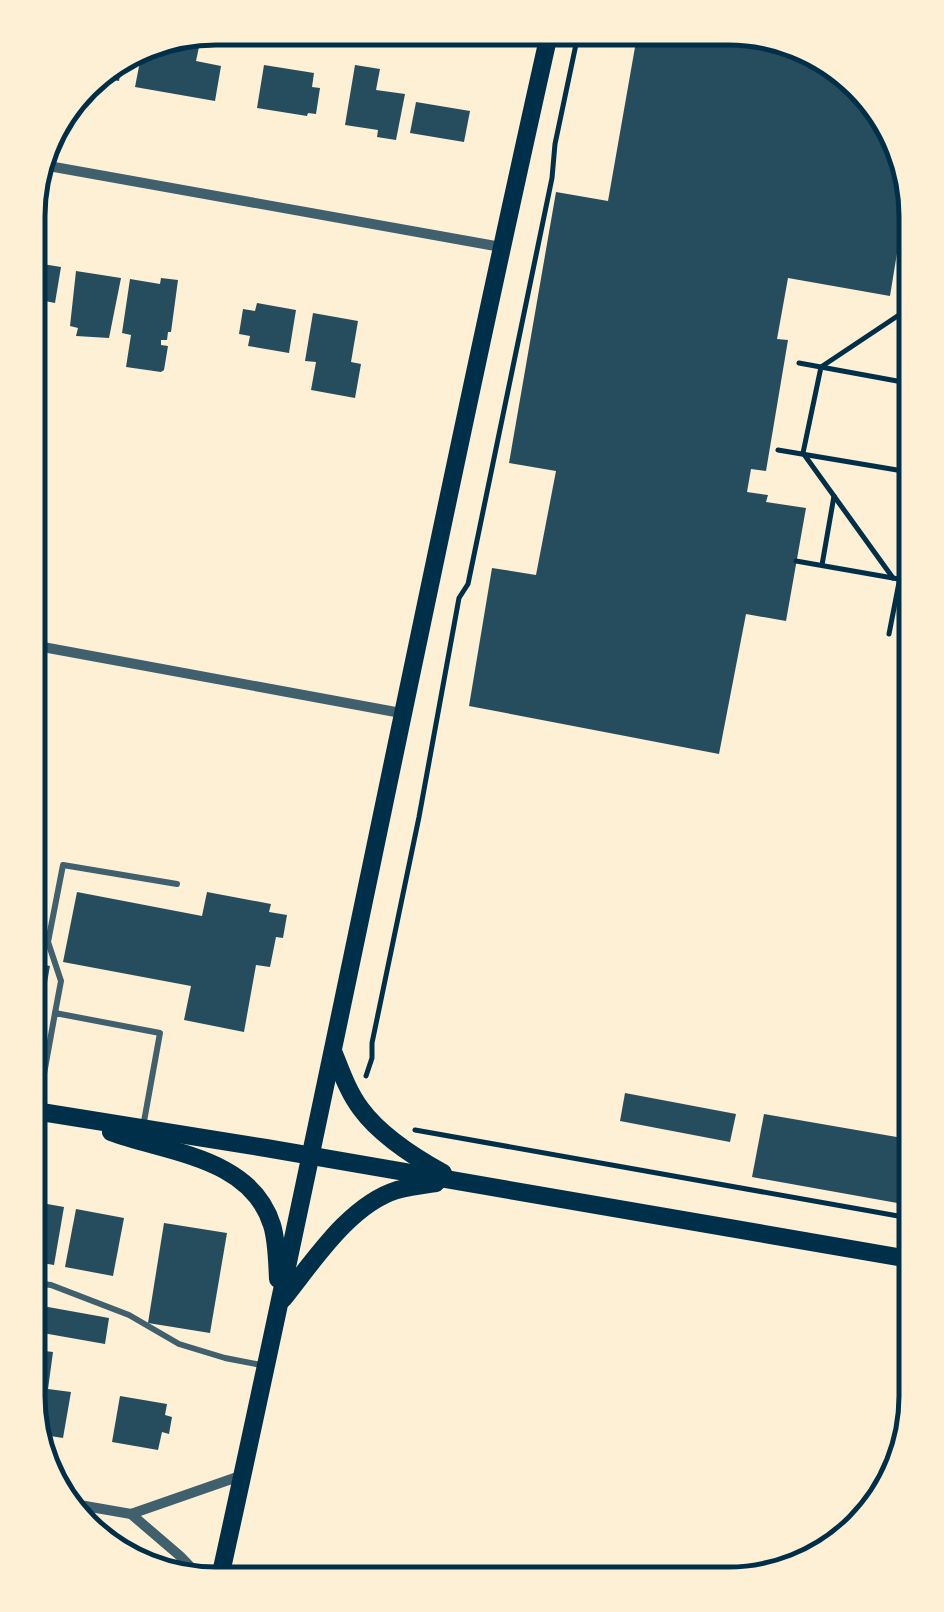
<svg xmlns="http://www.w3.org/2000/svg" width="944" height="1612" font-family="'Work Sans',sans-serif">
	<rect width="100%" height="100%" fill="#fdf0d5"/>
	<g fill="#264d5e">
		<polygon points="638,30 764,31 852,74 906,155 907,192 890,296 788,278 777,339 788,340 766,471 751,469 747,492 768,495 766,502 806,508 786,621 746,614 719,754 469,706 492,568 536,575 556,471 509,463 556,192 608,201"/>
		<polygon points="176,43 199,47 196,61 221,66 215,101 135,87 141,56"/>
		<polygon points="122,63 119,81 90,76 91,75"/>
		<polygon points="264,65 314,73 312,87 320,88 316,114 308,113 307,116 257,108"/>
		<polygon points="355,65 380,69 376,90 405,94 396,140 377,137 378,130 345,125"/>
		<polygon points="416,102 470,111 464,142 410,133"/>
		<polygon points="30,262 61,267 55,303 30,298"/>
		<polygon points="76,271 121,278 109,338 76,336 78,328 70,326"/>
		<polygon points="161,278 178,280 171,332 168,332 167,340 161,340 161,345 168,346 164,370 161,372 126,367 131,335 122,333 130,279 160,284"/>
		<polygon points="257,303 296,310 289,353 248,346 250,336 239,334 243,309 255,311"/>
		<polygon points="313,313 358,321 351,362 361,364 355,398 311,390 316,362 305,361"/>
		<polygon points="77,892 202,916 207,892 271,904 269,912 287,915 283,938 276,937 270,967 256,965 244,1032 184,1020 191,986 63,962"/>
		<polygon points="34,963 50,966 42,1010 35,1009"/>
		<polygon points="625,1093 736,1114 730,1142 620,1121"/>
		<polygon points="764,1114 914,1140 914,1206 752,1177"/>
		<polygon points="36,1202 64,1207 54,1265 36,1262"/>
		<polygon points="76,1209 124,1218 113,1276 65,1267"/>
		<polygon points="164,1223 227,1233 210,1333 148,1323"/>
		<polygon points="37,1305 109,1318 105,1344 37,1332"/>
		<polygon points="37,1350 53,1352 48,1389 71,1392 63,1438 38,1434"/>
		<polygon points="120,1396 167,1404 165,1415 172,1417 169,1434 162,1432 158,1450 112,1442"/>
	</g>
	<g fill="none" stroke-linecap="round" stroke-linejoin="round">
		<g stroke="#003049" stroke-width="5">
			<polyline points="799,363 908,383"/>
			<polyline points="778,450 909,472"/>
			<polyline points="796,561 910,581"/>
			<polyline points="822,565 834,496"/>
			<polyline points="893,578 803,453 821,367 908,309"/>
			<polyline points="889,634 909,531"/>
			<polyline points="366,1076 372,1058 372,1043 419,817 459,598 468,584 552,178 555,144 579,30"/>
			<polyline points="415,1130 915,1219"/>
		</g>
		<g stroke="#3f606c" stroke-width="6">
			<polyline points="55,1013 61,981 48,942 63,865 177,884"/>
			<polyline points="38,1107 55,1013 160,1033 143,1127"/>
			<polyline points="36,1283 51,1285 129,1315 179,1344 225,1358 266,1366"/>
		</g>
		<g stroke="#3f606c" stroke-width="10">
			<polyline points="43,165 501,247"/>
			<polyline points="32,645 401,713"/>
			<polyline points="68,1503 131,1514 243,1475"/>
			<polyline points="131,1514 180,1556 206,1583"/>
		</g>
		<g stroke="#003049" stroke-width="18">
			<path d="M333 1051C341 1071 348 1092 361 1109 381 1136 414 1157 443 1173"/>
			<polyline points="35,1111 266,1148 915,1260"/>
			<path d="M111 1132C168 1153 251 1157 272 1225 277 1241 277 1261 278 1279"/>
			<path d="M283 1299C313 1262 349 1205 397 1190 409 1187 423 1185 436 1183"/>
			<path d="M219 1582C333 1066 434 546 550 30"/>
		</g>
	</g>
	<path d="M0 0H944V1612H0ZM216 45H728A171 171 0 0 1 899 216V1396A171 171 0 0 1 728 1567H216A171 171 0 0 1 45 1396V216A171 171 0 0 1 216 45Z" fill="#fdf0d5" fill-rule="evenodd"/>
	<path fill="none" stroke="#003049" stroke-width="5" d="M216 45H728A171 171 0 0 1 899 216V1396A171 171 0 0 1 728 1567H216A171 171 0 0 1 45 1396V216A171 171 0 0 1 216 45Z"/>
</svg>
